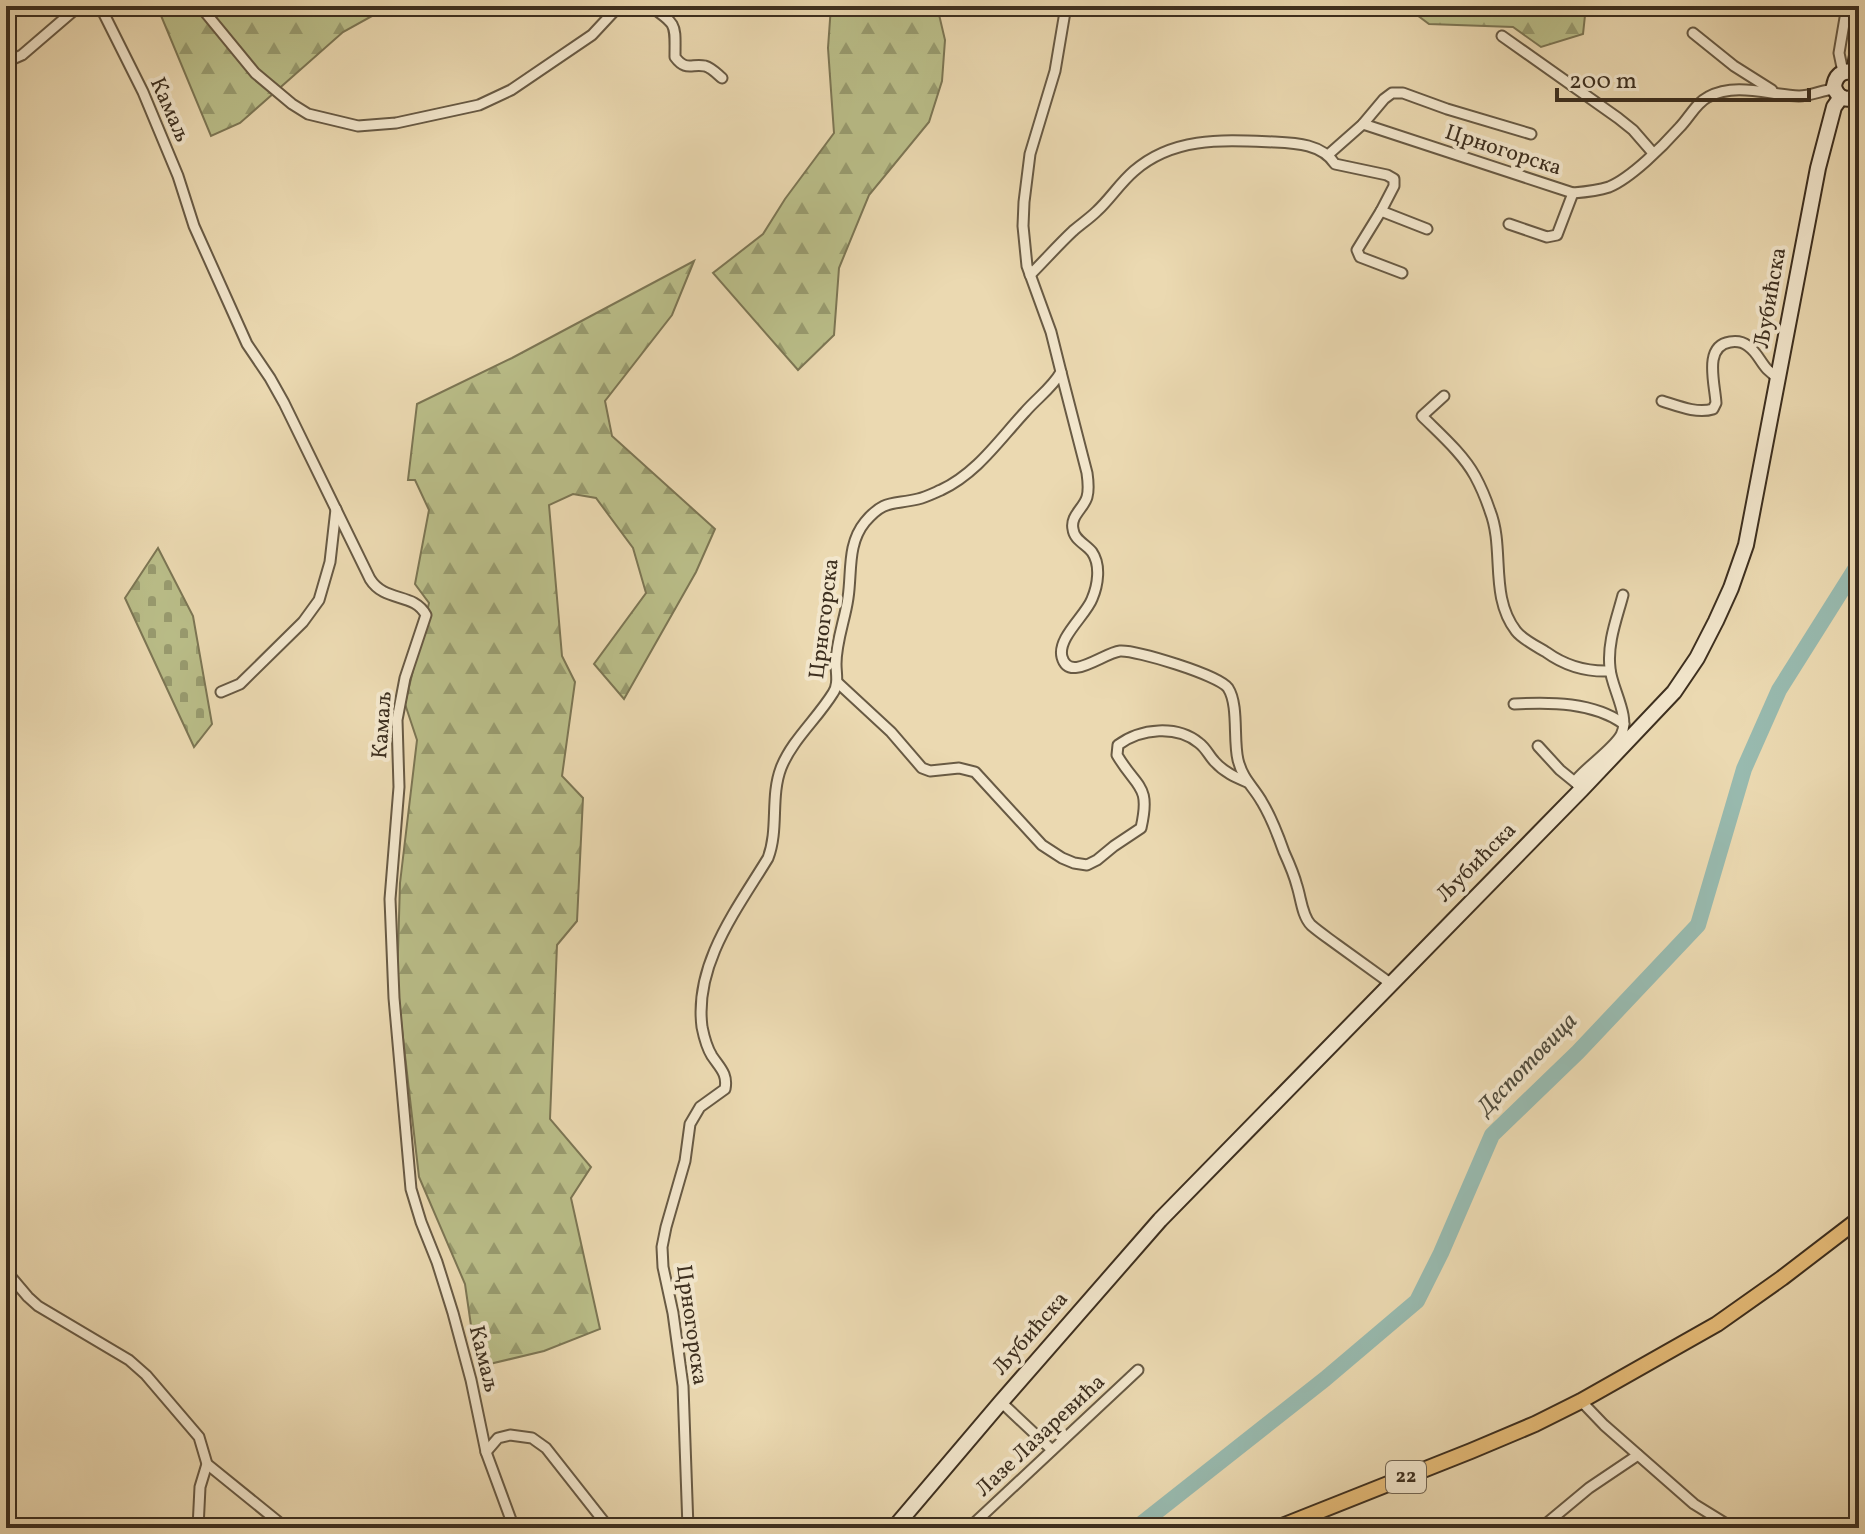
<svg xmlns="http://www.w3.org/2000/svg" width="1865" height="1534" font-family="Vollkorn,serif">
	<defs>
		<pattern id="forest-firs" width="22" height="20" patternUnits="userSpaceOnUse" patternTransform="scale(2)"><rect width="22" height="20" fill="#babe89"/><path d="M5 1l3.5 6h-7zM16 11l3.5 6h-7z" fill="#989b6f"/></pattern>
		<pattern id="cemetery-stones" width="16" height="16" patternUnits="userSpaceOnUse" patternTransform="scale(2)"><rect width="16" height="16" fill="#babe89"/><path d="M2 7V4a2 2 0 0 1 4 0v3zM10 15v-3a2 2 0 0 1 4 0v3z" fill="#989b6f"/></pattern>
	</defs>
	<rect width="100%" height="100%" fill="#ebd9b1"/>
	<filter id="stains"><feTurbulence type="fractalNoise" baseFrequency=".0025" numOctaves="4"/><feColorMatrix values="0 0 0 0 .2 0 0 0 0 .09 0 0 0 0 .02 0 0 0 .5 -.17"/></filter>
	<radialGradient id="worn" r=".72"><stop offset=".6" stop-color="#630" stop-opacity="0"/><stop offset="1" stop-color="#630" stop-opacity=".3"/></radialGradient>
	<g fill="url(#forest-firs)" stroke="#7c7654" stroke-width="2">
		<polygon points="157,6 390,6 343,32 240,123 211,136"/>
		<polygon points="831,6 937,6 945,40 942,81 929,122 869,195 839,268 834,335 798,370 713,273 763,234 785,199 834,133 828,48"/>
		<polygon points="1405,6 1586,6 1583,34 1541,47 1513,27 1429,24"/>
		<polygon points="694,261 672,315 605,401 612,436 715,529 696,572 624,699 594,664 646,593 633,548 596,498 573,494 549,505 562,656 575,682 562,776 583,798 577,921 557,945 550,1119 591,1167 571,1198 600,1329 544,1351 477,1367 465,1284 419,1177 397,986 400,883 417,740 405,704 429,603 415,584 429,510 415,480 408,480 417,404 512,358"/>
	</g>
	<polygon fill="url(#cemetery-stones)" stroke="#7c7654" stroke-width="2" points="158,548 193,616 212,724 194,747 125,598"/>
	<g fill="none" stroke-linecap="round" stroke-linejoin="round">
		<polyline stroke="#98baaf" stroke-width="16" points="1136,1528 1325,1379 1417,1301 1441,1253 1492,1135 1578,1052 1698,925 1744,769 1779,690 1859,563"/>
		<g stroke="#685a44" stroke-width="13">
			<g id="street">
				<path d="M100 6 143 92 178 176 194 226 247 344 270 378 284 403 370 579C385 603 414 592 426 615L405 678 397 720 399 787 390 899 394 998 411 1189 421 1222 437 1262 453 1313 471 1380 486 1452 514 1528"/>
				<polyline points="200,6 255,73 292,104 308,114 358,126 396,123 479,105 511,90 592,35 619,6"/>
				<path d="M650 6C678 25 675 24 675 57 686 72 692 63 705 66 712 68 717 74 722 78"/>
				<polyline points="1693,33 1734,66 1772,90"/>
				<polyline points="1502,36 1618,118 1633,130 1653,153"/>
				<polyline points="6,62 22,55 79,6"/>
				<polyline points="1843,72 1839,53 1847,6"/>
				<path d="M1363 124 1573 193C1585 192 1597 191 1609 187 1631 178 1663 146 1679 128 1689 118 1696 103 1708 97 1736 82 1769 95 1799 96 1811 96 1822 90 1835 89"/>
				<polyline points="1329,154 1363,124 1384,99 1392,93 1403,93 1447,109 1531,134"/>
				<polyline points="1381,211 1357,250 1360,257 1402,273"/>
				<polyline points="1509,224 1547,237 1557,235 1573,193"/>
				<path d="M1030 275C1045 260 1058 245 1073 231 1081 224 1090 218 1097 211 1110 199 1120 183 1134 171 1174 136 1225 140 1274 142 1296 143 1322 144 1335 164L1387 175 1394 179V186L1381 211 1427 229"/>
				<path d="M1061 372 1087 473C1088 480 1089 490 1087 497 1084 508 1070 516 1073 529 1074 540 1086 544 1092 552 1101 565 1098 585 1092 599 1086 615 1057 638 1062 657 1069 683 1103 653 1120 651 1136 650 1219 675 1228 688 1239 705 1233 740 1238 760 1243 780 1253 786 1262 802 1271 817 1278 835 1284 852 1289 863 1294 874 1297 886 1301 898 1302 916 1311 925 1319 932 1328 938 1336 944 1354 957 1372 970 1390 983"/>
				<path d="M1444 396 1422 416C1440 434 1463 454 1475 476 1481 487 1486 499 1490 511 1505 549 1489 596 1516 631 1522 639 1536 646 1546 652 1564 665 1587 672 1610 671"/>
				<path d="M1662 401C1678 406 1697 414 1713 409L1716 403C1715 384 1703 346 1730 342 1736 341 1743 342 1748 346 1761 355 1761 369 1779 378"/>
				<path d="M837 682 891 732 922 768 930 771 959 768 975 772 1042 845 1062 858 1074 863 1087 865 1097 860 1114 846 1141 828C1151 784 1137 789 1117 755L1118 745C1141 728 1177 725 1199 743 1206 748 1209 756 1215 762 1224 772 1235 777 1247 782"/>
				<polyline points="221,692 240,684 303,622 319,600 330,562 336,509"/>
				<path d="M1514 704C1551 702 1593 702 1624 724"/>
				<polyline points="1538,746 1560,770 1576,783"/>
				<path d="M1582 789 1576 783 1577 779C1589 765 1613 749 1621 735 1631 717 1611 687 1610 668 1607 643 1617 618 1623 595"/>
				<polyline points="6,1271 28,1297 38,1306 129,1360 146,1375 199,1437 207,1464 286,1528"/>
				<polyline points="1581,1401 1604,1425 1694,1504 1733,1528"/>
				<polyline points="1001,1402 1052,1450"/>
				<polyline points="486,1452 498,1438 510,1435 532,1438 546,1448 609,1528"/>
				<polyline points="198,1528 200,1487 207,1464"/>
				<path d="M688 1528 683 1386 673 1313 663 1267 662 1247 666 1227 685 1161 690 1124 700 1107 725 1089C728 1074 720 1068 712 1056 707 1048 704 1037 702 1027 694 964 737 909 768 858 779 829 770 797 781 768 792 740 817 719 833 693 839 684 836 674 836 664 836 641 845 620 848 598 852 572 847 544 865 522 884 499 893 505 918 499 926 497 934 493 941 490 977 473 999 440 1025 412 1037 398 1052 388 1061 372L1051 332 1027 266 1023 226 1024 202 1030 154 1055 71 1066 6"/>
				<polyline points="969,1528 1138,1370"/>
				<polyline points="1541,1528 1589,1488 1638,1455"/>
			</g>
		</g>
		<g stroke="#3d2f1f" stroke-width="18">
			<g id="secondary">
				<polyline points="1854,72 1859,45"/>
				<path d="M1859 77C1849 67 1836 72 1834 86 1837 99 1849 103 1859 93"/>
				<polyline points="894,1528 1001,1402 1160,1220 1582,789 1674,692 1697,658 1716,621 1731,588 1746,545 1818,168 1834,107 1841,97"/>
			</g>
		</g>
		<g stroke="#3d2f1f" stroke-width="18">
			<polyline id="primary" points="1277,1528 1471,1451 1535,1424 1581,1401 1717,1324 1782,1278 1859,1219"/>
		</g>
		<use href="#street" stroke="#f2e6cc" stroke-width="9"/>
		<use href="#secondary" stroke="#f2e6cc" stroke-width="14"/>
		<use href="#primary" stroke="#e6bc78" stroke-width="14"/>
	</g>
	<g text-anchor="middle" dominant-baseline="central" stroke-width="8" stroke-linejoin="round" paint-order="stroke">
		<rect fill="#f2e6cc" stroke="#736653" stroke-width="2" x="1386" y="1461" width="40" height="32" rx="6"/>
		<g font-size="20" font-weight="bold" fill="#3d2f1f">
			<text x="1406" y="1477">22</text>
		</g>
		<g font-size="22" fill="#3d2f1f" stroke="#f2e6cc">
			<text transform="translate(169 110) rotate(66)">Камаљ</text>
			<text transform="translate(1503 151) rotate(18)">Црногорска</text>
			<text transform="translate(1771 298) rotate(-80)">Љубићска</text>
			<text transform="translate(825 619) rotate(-83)">Црногорска</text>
			<text transform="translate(383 725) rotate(-86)">Камаљ</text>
			<text transform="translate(1477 863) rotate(-45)">Љубићска</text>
			<text transform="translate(691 1325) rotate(82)">Црногорска</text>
			<text transform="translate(1031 1334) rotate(-49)">Љубићска</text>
			<text transform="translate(483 1359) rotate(76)">Камаљ</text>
			<text transform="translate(1041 1436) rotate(-43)">Лазе Лазаревића</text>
		</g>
		<g font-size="24" font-style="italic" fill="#4f4b3c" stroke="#f2e6cc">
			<text transform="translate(1528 1065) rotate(-46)">Деспотовица</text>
		</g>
	</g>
	<rect width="1865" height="1534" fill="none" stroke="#ebd9b1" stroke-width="32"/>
	<rect x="8" y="8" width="1849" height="1518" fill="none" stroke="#3d2f1f" stroke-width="4"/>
	<rect x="16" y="16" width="1833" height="1502" fill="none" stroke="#3d2f1f" stroke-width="2"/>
	<path d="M1557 88v12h252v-12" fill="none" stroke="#3d2f1f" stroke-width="4"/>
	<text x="1569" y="88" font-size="24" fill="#3d2f1f" stroke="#f2e6cc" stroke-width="6" paint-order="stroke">200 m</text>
	<rect width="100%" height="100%" filter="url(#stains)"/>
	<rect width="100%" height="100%" fill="url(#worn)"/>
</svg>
